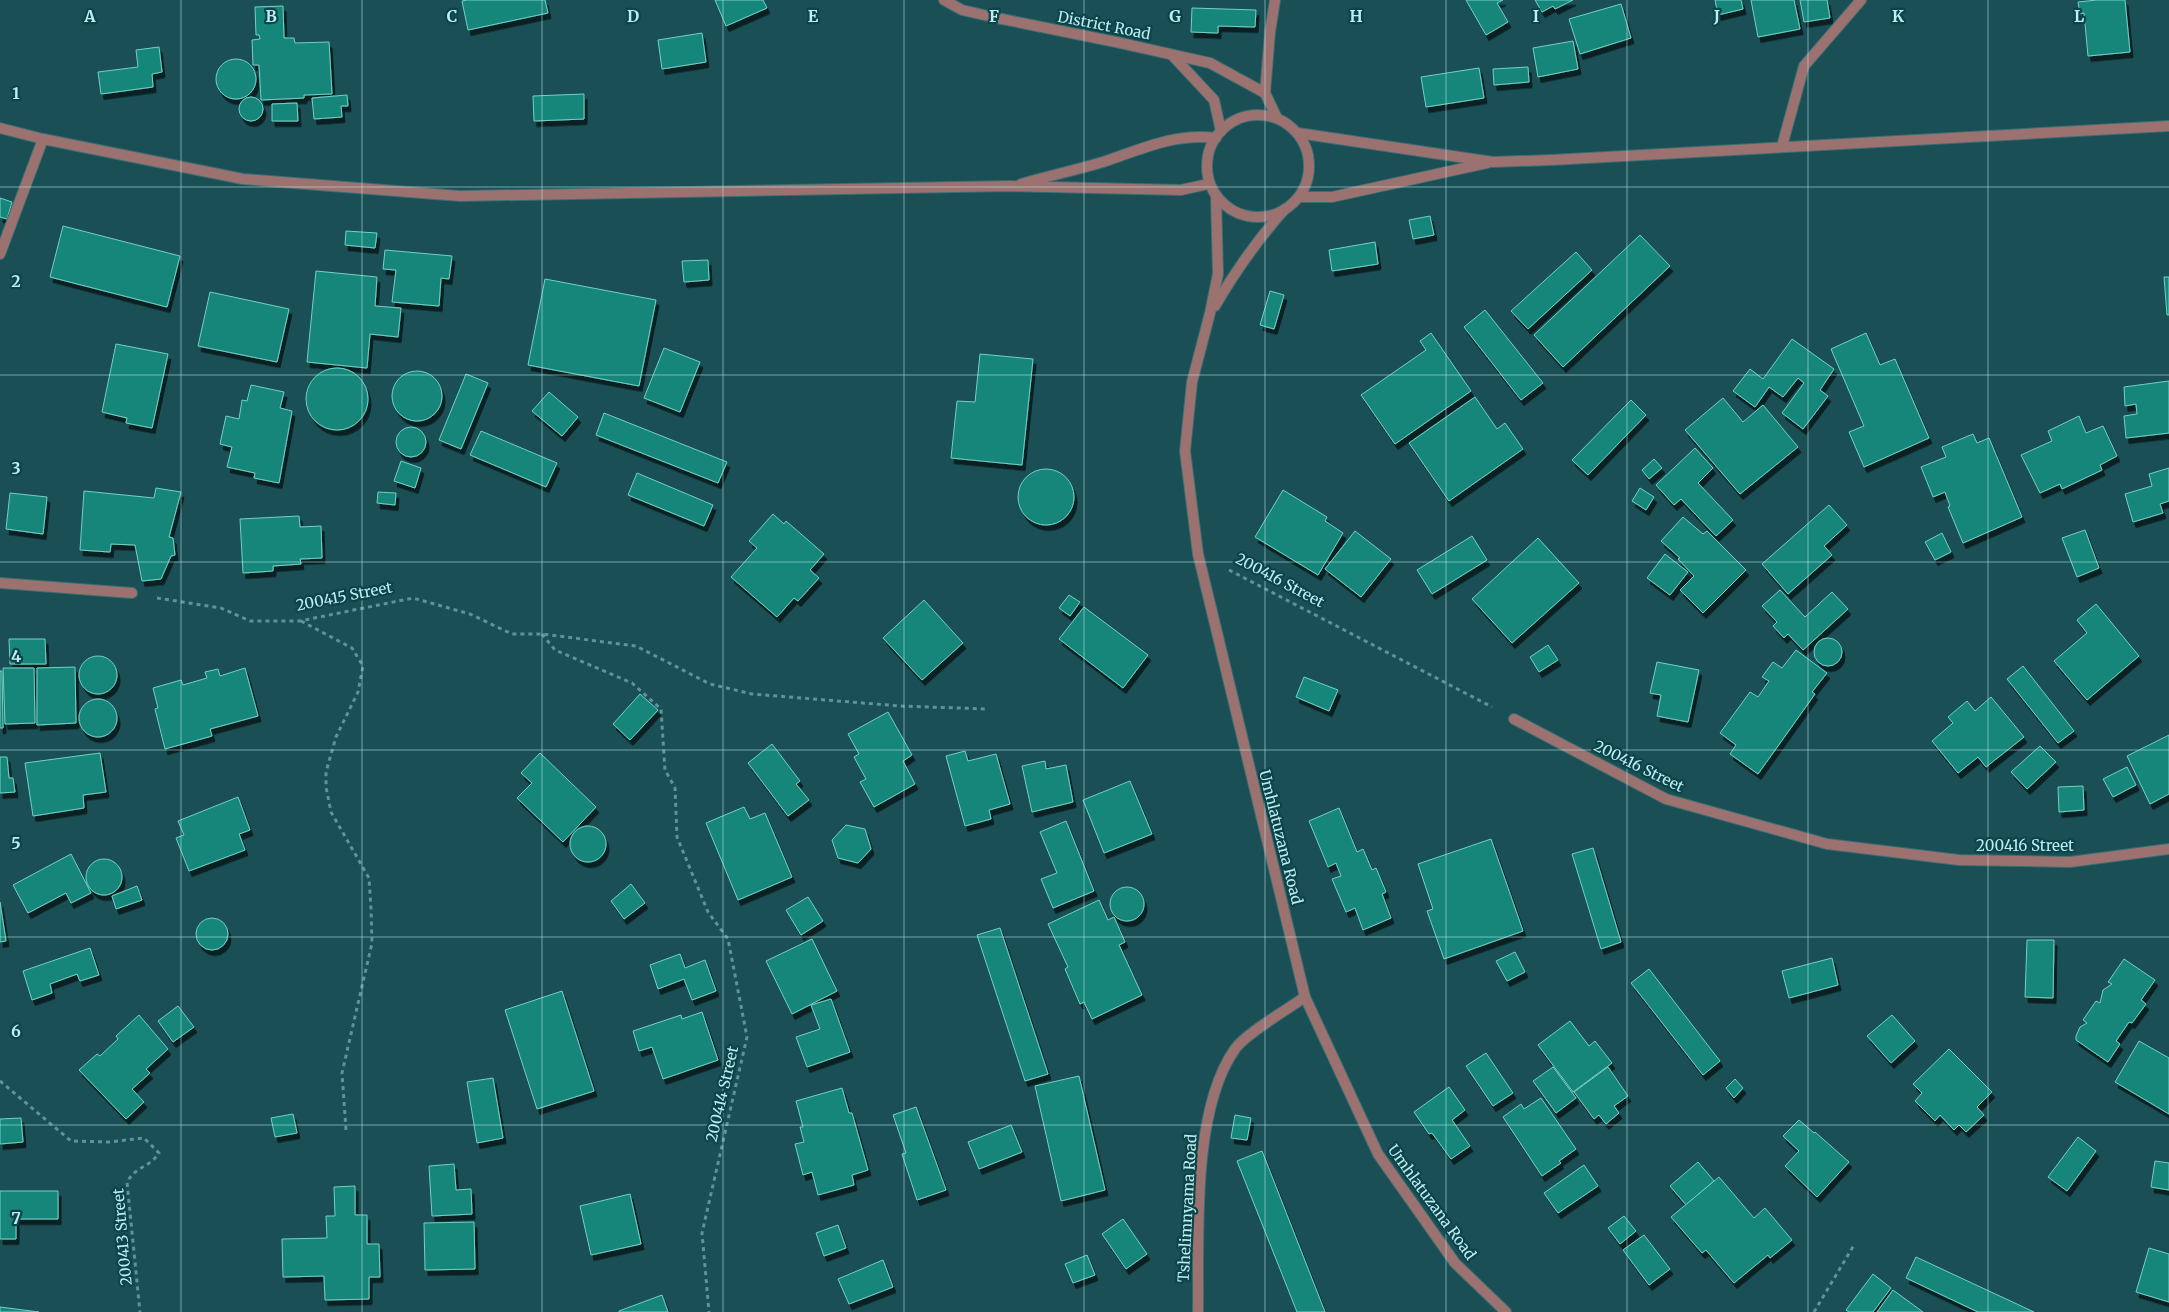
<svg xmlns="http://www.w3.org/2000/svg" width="2169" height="1312" font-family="Merriweather,serif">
	<defs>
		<filter id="shadow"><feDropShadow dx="3" dy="5.5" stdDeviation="0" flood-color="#0009"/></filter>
	</defs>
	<rect width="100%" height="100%" fill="#194f55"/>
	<g fill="#19857a" stroke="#71d1c5" filter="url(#shadow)">
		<polygon points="467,0 545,0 548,13 468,30 462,1"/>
		<polygon points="715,0 763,0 767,8 726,26"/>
		<polygon points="1466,0 1503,0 1497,3 1508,22 1486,35"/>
		<polygon points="1535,0 1573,0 1555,9 1553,6 1542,12"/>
		<polygon points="1715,0 1741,0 1743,9 1718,15"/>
		<polygon points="1751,0 1794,0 1800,29 1758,37"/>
		<polygon points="1800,0 1827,0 1830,18 1804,22"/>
		<polygon points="2097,0 2125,0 2130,52 2088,56 2084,13 2080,14 2078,2"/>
		<polygon points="1621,4 1631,38 1580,54 1569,19"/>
		<polygon points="283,6 284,38 294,38 295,43 329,42 332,94 304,95 304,98 261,100 259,65 253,65 252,40 260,39 259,35 256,35 255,7"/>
		<polygon points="1192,8 1256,10 1255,27 1218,26 1218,33 1191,32"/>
		<polygon points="702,33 706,62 662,69 658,40"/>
		<polygon points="1573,41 1578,69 1538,77 1533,48"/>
		<polygon points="159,47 162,72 152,74 153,87 101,94 98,72 138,67 136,50"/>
		<circle cx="236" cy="79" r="20"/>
		<polygon points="1528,67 1529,82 1494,85 1493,69"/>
		<polygon points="1479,68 1484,98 1426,107 1421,77"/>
		<polygon points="584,94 584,119 534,121 533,96"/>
		<polygon points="347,95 348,106 341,106 342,117 314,119 312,98"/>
		<circle cx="251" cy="109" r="12"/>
		<polygon points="297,103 298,121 272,121 272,104"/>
		<polygon points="0,198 12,202 7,219 0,217"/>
		<polygon points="1430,216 1434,235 1413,239 1409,220"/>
		<polygon points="63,226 180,256 167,307 50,277"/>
		<polygon points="346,231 377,233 375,248 345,245"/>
		<polygon points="1640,235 1670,266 1563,367 1534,335"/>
		<polygon points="1375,242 1378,264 1332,271 1329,250"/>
		<polygon points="385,250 452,256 449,279 441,278 439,306 392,302 396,270 383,269"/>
		<polygon points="1576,252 1592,270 1528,329 1511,311"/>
		<polygon points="708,260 709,280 684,282 682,261"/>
		<polygon points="316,271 377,277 375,306 401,308 398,337 370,334 367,368 307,362"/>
		<polygon points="2164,277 2169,277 2169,315 2167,315"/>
		<polygon points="545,279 656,300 639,386 528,365"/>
		<polygon points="1270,291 1284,295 1274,329 1260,325"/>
		<polygon points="210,292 289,309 277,362 198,346"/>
		<polygon points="1485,310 1543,383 1521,400 1464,327"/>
		<polygon points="1431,333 1471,391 1395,444 1361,395 1426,350 1420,341"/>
		<polygon points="1866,333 1880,365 1895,359 1929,438 1864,467 1849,432 1864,426 1831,349"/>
		<polygon points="1792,339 1834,369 1820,390 1828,396 1803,429 1782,413 1804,383 1798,378 1783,397 1769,387 1755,407 1733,391 1750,369 1763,379"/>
		<polygon points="116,344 168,354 152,428 126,423 127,418 102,412"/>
		<polygon points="664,348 700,362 680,412 644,398"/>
		<polygon points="980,354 1033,359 1022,465 951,458 957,401 975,402"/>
		<circle cx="337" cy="399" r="31"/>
		<circle cx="417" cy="396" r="25"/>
		<polygon points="466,374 488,383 461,449 439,440"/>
		<polygon points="2169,381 2169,433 2126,438 2124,416 2137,414 2136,404 2125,406 2124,387"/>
		<polygon points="251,385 284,392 280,408 292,411 279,483 254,478 255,473 227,467 232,447 220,444 226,416 239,419 242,400 247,401"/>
		<polygon points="549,392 578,417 562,436 532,411"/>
		<polygon points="1475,397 1497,429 1505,423 1523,449 1449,501 1409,443"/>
		<polygon points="1723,398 1743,422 1763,405 1798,447 1740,494 1685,430"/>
		<polygon points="1631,400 1646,415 1588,475 1572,460"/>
		<polygon points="604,413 727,462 718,483 596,435"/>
		<polygon points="2079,416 2086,433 2103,426 2117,456 2100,465 2102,470 2062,489 2060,484 2040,493 2021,455 2052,441 2048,431"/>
		<circle cx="411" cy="442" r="15"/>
		<polygon points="481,431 557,463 546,487 470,455"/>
		<polygon points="1973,434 1977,443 1989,438 2022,517 1963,543 1948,507 1950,506 1945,492 1933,497 1921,467 1946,457 1942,447"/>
		<polygon points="1695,448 1713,468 1698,483 1733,520 1716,536 1681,499 1674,505 1656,485"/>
		<polygon points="1654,459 1662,468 1649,479 1642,470"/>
		<polygon points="401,461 421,468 415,488 394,481"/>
		<polygon points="2169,468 2169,501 2160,504 2163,513 2133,522 2125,494 2152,486 2149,474"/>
		<circle cx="1046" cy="497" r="28"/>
		<polygon points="637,473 713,505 704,526 628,495"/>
		<polygon points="156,488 181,492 169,537 173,538 175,555 171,556 161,579 142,581 135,545 111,544 110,552 80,550 84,491 154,498"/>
		<polygon points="1640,488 1654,497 1646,510 1632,501"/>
		<polygon points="1283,490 1327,517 1325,521 1343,533 1318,575 1255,537"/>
		<polygon points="378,492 396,493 395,505 377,503"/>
		<polygon points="10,493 47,497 43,534 6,529"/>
		<polygon points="1829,505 1847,525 1824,546 1832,555 1788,594 1762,564"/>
		<polygon points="773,514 784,524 786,521 824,554 810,570 819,578 798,601 794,598 777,617 731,577 757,548 749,541"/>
		<polygon points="299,516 300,527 321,526 322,558 300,559 301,564 273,566 273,571 243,573 240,519"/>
		<polygon points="1683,517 1703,534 1707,531 1746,570 1703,613 1680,590 1694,576 1678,559 1680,558 1661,541"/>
		<polygon points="2085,530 2099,568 2077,577 2062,538"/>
		<polygon points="1355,531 1391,559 1361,597 1325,569"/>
		<polygon points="1942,533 1951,552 1935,560 1925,542"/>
		<polygon points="1472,536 1487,560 1432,594 1417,570"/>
		<polygon points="1538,538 1579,583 1512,643 1472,599"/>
		<polygon points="1665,554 1688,572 1670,595 1647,578"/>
		<polygon points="1780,590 1805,617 1832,592 1848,609 1803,650 1788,634 1784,638 1773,626 1777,622 1762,606"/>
		<polygon points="1069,595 1080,602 1070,616 1059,608"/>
		<polygon points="924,600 963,643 922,680 883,638"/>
		<polygon points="2096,604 2139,656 2087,700 2054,661 2087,633 2077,620"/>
		<polygon points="1084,607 1148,655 1123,688 1059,639"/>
		<circle cx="1828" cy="652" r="14"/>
		<polygon points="9,639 45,639 46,664 10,664"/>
		<polygon points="1548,645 1558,660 1539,672 1530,657"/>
		<polygon points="1796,650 1827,673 1812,692 1815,694 1758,774 1730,754 1736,745 1720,733 1750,692 1758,697 1769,681 1762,677 1773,662 1782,668"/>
		<circle cx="98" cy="675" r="19"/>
		<polygon points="1657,662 1699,670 1688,722 1657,716 1661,695 1650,693"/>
		<polygon points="2023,666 2074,731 2058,743 2007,679"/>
		<polygon points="75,667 76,723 37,725 37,668"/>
		<polygon points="3,668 34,668 35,723 5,724"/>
		<polygon points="245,668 258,716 210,729 212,736 165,749 155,709 158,708 153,688 181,680 183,685 207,678 205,672 218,669 220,676"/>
		<polygon points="0,671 2,671 3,728 0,728"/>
		<polygon points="1304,677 1338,690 1329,711 1296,697"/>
		<polygon points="640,694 658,710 630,740 613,724"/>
		<polygon points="1991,697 2024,737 1986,767 1978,757 1958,773 1932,741 1953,723 1948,717 1967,701 1975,711"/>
		<circle cx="98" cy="718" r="19"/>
		<polygon points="888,712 912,755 903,761 915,784 874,807 860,782 866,779 854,757 859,754 848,734"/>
		<polygon points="2169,735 2169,794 2150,804 2127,756"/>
		<polygon points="772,744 800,781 796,784 809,800 788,816 748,763"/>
		<polygon points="2040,746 2056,762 2027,789 2011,772"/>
		<polygon points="965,751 968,761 996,754 1010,804 989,810 991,819 965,826 946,756"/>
		<polygon points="100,753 106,792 83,795 84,808 33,816 25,763"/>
		<polygon points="540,753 596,807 563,842 517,798 532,783 521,773"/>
		<polygon points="0,757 7,757 9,778 13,778 15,792 0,793"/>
		<polygon points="1045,761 1046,769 1066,765 1073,802 1032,812 1022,766"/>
		<polygon points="2127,767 2136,785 2113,797 2103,779"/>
		<polygon points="1130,781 1152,834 1104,853 1083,800"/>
		<polygon points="2083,786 2084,810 2059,812 2058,787"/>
		<polygon points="238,797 250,830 239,834 245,850 189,871 176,838 184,835 178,821"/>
		<polygon points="744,807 750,819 765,813 792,877 738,900 706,823"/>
		<polygon points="1339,808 1357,852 1363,849 1372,870 1376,868 1386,892 1382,894 1391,918 1363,930 1355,908 1346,912 1332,879 1341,876 1336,863 1328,867 1309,821"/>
		<polygon points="1066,821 1094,891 1053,908 1041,879 1057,873 1040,832"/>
		<polygon points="846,825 865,829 871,849 858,863 838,858 832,840"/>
		<circle cx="588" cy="844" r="18"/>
		<polygon points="1491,839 1523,931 1444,959 1427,911 1433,909 1418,864"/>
		<polygon points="1593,848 1621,942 1601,949 1572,854"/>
		<polygon points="71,854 91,893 71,903 66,893 28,913 13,885"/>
		<circle cx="104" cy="877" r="18"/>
		<polygon points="631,884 645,903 624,919 611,901"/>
		<polygon points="137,886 142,900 116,909 112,896"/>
		<circle cx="1127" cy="904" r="17"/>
		<polygon points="808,897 823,921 801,935 786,910"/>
		<polygon points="1099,900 1108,920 1114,917 1125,942 1119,945 1142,995 1092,1019 1084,1002 1080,1004 1065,969 1068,967 1048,924"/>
		<polygon points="0,902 6,941 0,942"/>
		<circle cx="212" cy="934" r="16"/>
		<polygon points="1000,928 1048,1074 1025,1081 977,935"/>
		<polygon points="812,939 837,991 792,1014 766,961"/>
		<polygon points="2027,940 2054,940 2053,998 2025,997"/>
		<polygon points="90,948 99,975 80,981 77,974 50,984 52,993 32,1000 23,971"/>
		<polygon points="1515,952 1525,972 1507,981 1496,961"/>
		<polygon points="680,954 685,968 705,960 716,991 692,1000 684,979 658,989 650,965"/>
		<polygon points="1832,958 1838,985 1789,998 1782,971"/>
		<polygon points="2124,959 2155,980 2141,1000 2146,1004 2132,1023 2129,1022 2116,1041 2120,1044 2108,1062 2076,1040 2076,1036 2080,1027 2087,1023 2083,1020 2096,1001 2100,1003 2103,990 2112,984 2108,982"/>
		<polygon points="1649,969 1720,1061 1703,1075 1631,983"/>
		<polygon points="562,991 594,1091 537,1109 505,1010"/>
		<polygon points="831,999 850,1052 807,1067 796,1037 820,1029 811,1005"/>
		<polygon points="178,1006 194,1027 173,1042 158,1021"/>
		<polygon points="702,1012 718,1060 663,1079 652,1047 639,1051 633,1031 681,1015 682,1019"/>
		<polygon points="139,1015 168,1049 146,1069 150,1073 132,1089 144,1102 126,1119 79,1070 97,1054 100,1056 118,1039 116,1036"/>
		<polygon points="1892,1015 1915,1041 1891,1063 1867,1036"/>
		<polygon points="1570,1021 1589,1046 1595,1041 1612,1063 1573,1092 1538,1045"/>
		<polygon points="2139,1041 2169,1058 2169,1114 2115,1082"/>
		<polygon points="1949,1049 1992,1092 1977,1107 1984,1115 1966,1132 1959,1125 1954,1130 1940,1115 1935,1121 1915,1101 1922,1093 1913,1084"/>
		<polygon points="1486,1053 1513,1093 1493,1106 1466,1066"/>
		<polygon points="1553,1067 1576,1098 1556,1113 1533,1081"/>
		<polygon points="1608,1067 1628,1096 1614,1106 1619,1113 1606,1124 1599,1115 1594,1119 1574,1092"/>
		<polygon points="1079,1076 1105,1190 1061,1201 1035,1086"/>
		<polygon points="493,1078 503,1138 477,1143 467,1082"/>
		<polygon points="1735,1079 1743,1088 1734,1098 1726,1088"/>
		<polygon points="1449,1087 1465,1110 1452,1120 1470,1146 1451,1159 1432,1133 1429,1134 1414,1112"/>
		<polygon points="842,1088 849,1113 852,1113 868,1170 852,1175 854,1185 818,1195 812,1172 803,1175 795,1144 804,1142 800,1127 803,1127 796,1101"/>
		<polygon points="1541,1098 1576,1149 1559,1161 1561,1163 1542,1176 1503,1117 1521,1104 1524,1109"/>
		<polygon points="916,1107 946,1190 917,1200 902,1154 906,1153 893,1115"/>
		<polygon points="293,1114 297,1133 275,1137 271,1118"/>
		<polygon points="1235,1115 1251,1118 1247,1140 1231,1138"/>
		<polygon points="21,1118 23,1142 0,1144 0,1119"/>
		<polygon points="1799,1120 1814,1133 1815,1132 1849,1162 1817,1197 1785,1166 1799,1151 1783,1136"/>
		<polygon points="1011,1125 1022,1152 979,1169 968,1142"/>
		<polygon points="2078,1137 2096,1151 2067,1191 2048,1177"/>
		<polygon points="1262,1151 1325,1312 1297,1312 1237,1161"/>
		<polygon points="2155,1161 2169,1163 2169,1190 2151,1187"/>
		<polygon points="1698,1162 1714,1181 1686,1205 1670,1186"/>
		<polygon points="454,1164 456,1190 471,1189 472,1214 432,1216 429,1166"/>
		<polygon points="1584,1165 1598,1186 1558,1213 1544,1193"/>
		<polygon points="1719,1177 1754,1218 1765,1208 1792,1240 1770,1258 1768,1255 1734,1283 1706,1250 1702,1253 1671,1217"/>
		<polygon points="355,1186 355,1215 367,1215 367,1244 379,1244 380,1277 369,1277 369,1299 325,1300 324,1276 283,1277 282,1239 327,1238 326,1216 335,1216 334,1187"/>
		<polygon points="0,1191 58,1191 58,1219 16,1219 16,1239 0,1239"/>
		<polygon points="630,1194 641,1244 591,1255 580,1206"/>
		<polygon points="1624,1216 1636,1231 1620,1244 1608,1228"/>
		<polygon points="1123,1219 1147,1254 1126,1269 1102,1234"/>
		<polygon points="474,1222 475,1269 425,1270 424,1223"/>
		<polygon points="838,1225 846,1248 824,1256 816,1233"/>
		<polygon points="1644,1235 1670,1269 1649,1285 1623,1250"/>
		<polygon points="2149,1248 2169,1254 2169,1302 2136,1292"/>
		<polygon points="1087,1255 1095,1275 1073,1283 1065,1264"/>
		<polygon points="1916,1257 2034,1312 1978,1312 1906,1278"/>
		<polygon points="883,1260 893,1287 849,1304 838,1279"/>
		<polygon points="1873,1274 1891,1288 1873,1312 1849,1312 1846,1310"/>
		<polygon points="1893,1290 1923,1312 1877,1312"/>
		<polygon points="662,1295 668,1312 619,1312 619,1311"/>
		<polygon points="0,1307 39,1312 0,1312"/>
	</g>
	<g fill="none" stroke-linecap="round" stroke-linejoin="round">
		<g stroke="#3a6e74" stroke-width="12">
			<polyline id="service" points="1782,146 1804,66 1861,0"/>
		</g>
		<g stroke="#3a6e74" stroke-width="12">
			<g id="minor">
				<polyline points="944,0 962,10 997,18 1116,42 1210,63 1265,93 1277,118"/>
				<polyline points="1172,55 1214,100 1221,131"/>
				<polyline points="1265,93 1270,32 1275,0"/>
				<polyline points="0,254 43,139"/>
				<polyline points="0,583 132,593"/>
				<polyline points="1514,719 1666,799 1827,844 1959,860 2070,862 2169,849"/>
			</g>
		</g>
		<g stroke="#3a6e74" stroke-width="12">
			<g id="tertiary">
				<circle cx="1258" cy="166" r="51"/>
				<polyline points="0,128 43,139 243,179 460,196 1010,186 1181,190 1208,184"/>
				<polyline points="1298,133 1493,162 1551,160 2169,126"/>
				<path d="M1021 184C1048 176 1076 170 1103 162 1142 149 1174 133 1216 138"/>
				<polyline points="1216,197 1218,274 1210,313 1192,382 1185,451 1198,554 1305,997 1378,1154 1455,1263 1506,1312"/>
				<polyline points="1299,197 1332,197 1487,163"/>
				<path d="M1215 306C1236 270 1257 240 1285 209"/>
				<path d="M1198 1312C1199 1237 1191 1111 1235 1049 1245 1034 1288 1009 1305 997"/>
			</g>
		</g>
		<g stroke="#609298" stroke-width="3" stroke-dasharray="4 4" stroke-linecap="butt">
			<polyline points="1229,570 1492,707"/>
			<polyline points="157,598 221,608 250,621 300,621 413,598 470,614 512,634 542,634 636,646 710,684 752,694 900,706 987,709"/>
			<polyline points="301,621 352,648 363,666 358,692 336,737 326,772 326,787 331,812 369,878 371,909 372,943 342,1073 346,1130"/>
			<polyline points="542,634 555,650 632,683 661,709 665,770 675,788 677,837 708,912 728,939 747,1037 702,1233 709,1312"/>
			<path d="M0 1081 71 1141 109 1142 144 1138 159 1153C148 1169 137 1165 127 1182L140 1312"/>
			<polyline points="1814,1312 1854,1245"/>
		</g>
		<use href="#service" stroke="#9b726f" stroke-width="10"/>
		<use href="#minor" stroke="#9b726f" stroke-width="10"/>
		<use href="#tertiary" stroke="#9b726f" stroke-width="10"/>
	</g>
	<path fill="none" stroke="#bfecf1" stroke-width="1" stroke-opacity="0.55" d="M181 0V1312M362 0V1312M542 0V1312M723 0V1312M904 0V1312M1084 0V1312M1265 0V1312M1446 0V1312M1627 0V1312M1808 0V1312M1988 0V1312M0 187H2169M0 375H2169M0 562H2169M0 750H2169M0 937H2169M0 1125H2169"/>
	<g text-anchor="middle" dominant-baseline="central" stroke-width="4.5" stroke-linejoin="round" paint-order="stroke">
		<g font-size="15" fill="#bfecf1" stroke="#0b454a">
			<text transform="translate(1104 25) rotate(11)">District Road</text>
			<text transform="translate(1280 580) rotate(28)">200416 Street</text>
			<text transform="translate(344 596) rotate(-11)">200415 Street</text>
			<text transform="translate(1639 766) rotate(26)">200416 Street</text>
			<text transform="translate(1281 837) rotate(76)">Umhlatuzana Road</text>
			<text x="2025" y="845">200416 Street</text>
			<text transform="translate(722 1094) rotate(-77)">200414 Street</text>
			<text transform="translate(1432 1202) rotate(54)">Umhlatuzana Road</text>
			<text transform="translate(1187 1208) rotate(-87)">Tshelimnyama Road</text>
			<text transform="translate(122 1237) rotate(-95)">200413 Street</text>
		</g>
	</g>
	<g font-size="16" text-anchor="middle" font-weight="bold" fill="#bfecf1" stroke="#0b454a" stroke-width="4.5" stroke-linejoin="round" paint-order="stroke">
		<text x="90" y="22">A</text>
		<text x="271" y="22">B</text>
		<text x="452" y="22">C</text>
		<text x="633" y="22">D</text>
		<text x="813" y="22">E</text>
		<text x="994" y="22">F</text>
		<text x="1175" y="22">G</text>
		<text x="1356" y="22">H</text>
		<text x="1536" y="22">I</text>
		<text x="1717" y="22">J</text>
		<text x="1898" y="22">K</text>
		<text x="2079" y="22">L</text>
		<text x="16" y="99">1</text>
		<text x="16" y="287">2</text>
		<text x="16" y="474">3</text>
		<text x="16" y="662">4</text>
		<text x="16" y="849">5</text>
		<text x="16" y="1037">6</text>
		<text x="16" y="1224">7</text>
	</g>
</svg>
